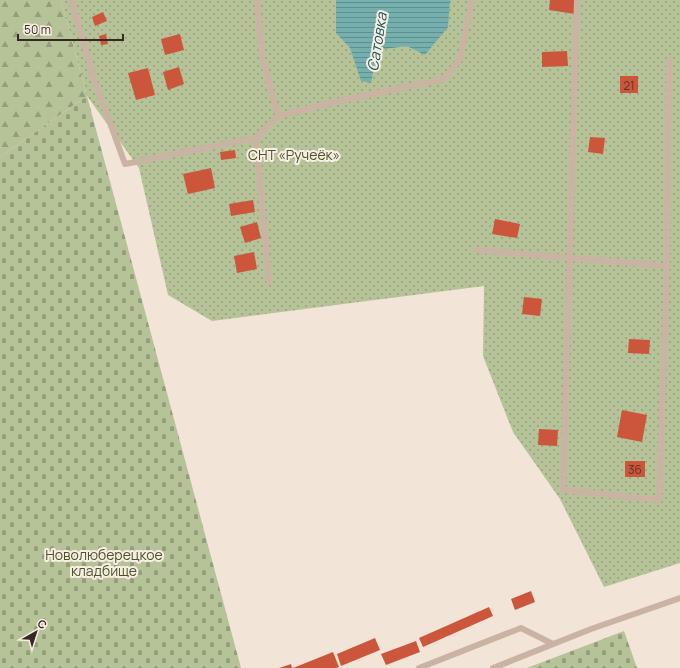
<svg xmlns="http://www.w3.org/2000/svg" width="680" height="668" font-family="Manrope,sans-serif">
	<defs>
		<pattern id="forest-firs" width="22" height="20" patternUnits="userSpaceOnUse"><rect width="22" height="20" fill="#b6c297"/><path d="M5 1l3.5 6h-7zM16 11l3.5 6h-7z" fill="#959e7b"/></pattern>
		<pattern id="cemetery-stones" width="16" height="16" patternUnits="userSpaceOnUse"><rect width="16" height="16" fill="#b6c297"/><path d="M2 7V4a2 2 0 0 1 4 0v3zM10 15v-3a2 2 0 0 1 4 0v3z" fill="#959e7b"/></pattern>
		<pattern id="park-dots" width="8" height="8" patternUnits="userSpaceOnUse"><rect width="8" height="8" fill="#b6c297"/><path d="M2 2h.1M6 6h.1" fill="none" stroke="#959e7b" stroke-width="1.8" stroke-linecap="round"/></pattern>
		<pattern id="water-rules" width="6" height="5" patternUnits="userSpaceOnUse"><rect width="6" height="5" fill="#75b0af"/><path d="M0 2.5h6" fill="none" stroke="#618f8e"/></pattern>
	</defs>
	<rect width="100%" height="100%" fill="#f2e4d7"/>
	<polygon fill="url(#forest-firs)" points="0,0 61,0 87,96 0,157"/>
	<g fill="url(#cemetery-stones)">
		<polygon points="87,96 241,668 0,668 0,157"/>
		<polygon points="624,631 637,668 527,668"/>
	</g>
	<polygon fill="url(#park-dots)" points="61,0 680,0 680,563 604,587 560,499 513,432 483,356 484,286 212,321 168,295 139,168 87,96"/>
	<polygon fill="url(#water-rules)" points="336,0 450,0 448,27 425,55 407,46 377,50 371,83 361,81 350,48 336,33"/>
	<g fill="#cc563c">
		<polygon points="550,0 576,0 575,14 549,10"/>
		<polygon points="103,12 107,21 95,26 92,17"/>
		<polygon points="106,34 108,44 101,45 99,36"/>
		<polygon points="180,34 184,50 165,55 161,39"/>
		<polygon points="567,51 568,66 542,67 542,52"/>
		<polygon points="179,67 184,84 168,90 163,72"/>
		<polygon points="148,68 155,95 136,100 128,73"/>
		<rect x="620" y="76" width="18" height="17"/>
		<polygon points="590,137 605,138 603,154 588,152"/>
		<polygon points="235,150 236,158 221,160 220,152"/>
		<polygon points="211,168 215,188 188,194 183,174"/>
		<polygon points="253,200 255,212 231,216 229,204"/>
		<polygon points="495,219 520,224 517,238 492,234"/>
		<polygon points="257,222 261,238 245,243 240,227"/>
		<polygon points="254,252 257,269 237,273 234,256"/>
		<polygon points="524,297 542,299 540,316 522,314"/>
		<polygon points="629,339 650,340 649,354 628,353"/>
		<polygon points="622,410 647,415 642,442 617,437"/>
		<polygon points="539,429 558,430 557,446 538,445"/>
		<rect x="625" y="461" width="20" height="16"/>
		<polygon points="531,591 535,602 515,610 511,599"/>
		<polygon points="489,607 493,616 423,647 419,638"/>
		<polygon points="375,638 380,650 341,666 337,654"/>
		<polygon points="416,641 420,652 386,665 381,654"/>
		<polygon points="333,652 339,667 336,668 293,668"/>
		<polygon points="291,664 292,668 279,668"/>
	</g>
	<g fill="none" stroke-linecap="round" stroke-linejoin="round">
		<g stroke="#cbb3a3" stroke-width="6">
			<polyline points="71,0 95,82 125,164 256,138 278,116"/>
			<polyline points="257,0 262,57 278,116 335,102 444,79 460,59 472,0"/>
			<polyline points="256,138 269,282"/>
			<polyline points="476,250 667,266 659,500 563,490 577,0"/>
			<polyline points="667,266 669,60"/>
			<polyline points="419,668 521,628 553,644"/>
			<polyline points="493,668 591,629 680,598"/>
		</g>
	</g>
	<g text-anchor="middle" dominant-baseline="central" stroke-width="4" stroke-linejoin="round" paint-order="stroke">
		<g font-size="12" fill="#5b342b">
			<text x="629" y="85">21</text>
			<text x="635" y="469">36</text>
		</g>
		<g font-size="14" fill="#475528" stroke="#faeee4">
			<text x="294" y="154">СНТ «Ручеёк»</text>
			<text x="104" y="554">Новолюберецкое<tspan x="104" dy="16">кладбище</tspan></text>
		</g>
		<g font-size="15" font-style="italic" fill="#195858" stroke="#faeee4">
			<text transform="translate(377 42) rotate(-81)">Сатовка</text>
		</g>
	</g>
	<g transform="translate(36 632) rotate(39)" stroke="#faeee4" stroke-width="3" paint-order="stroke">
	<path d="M0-3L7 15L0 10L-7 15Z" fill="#352925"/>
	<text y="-6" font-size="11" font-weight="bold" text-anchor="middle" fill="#352925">С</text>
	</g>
	<path d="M18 34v6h105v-6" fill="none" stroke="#352925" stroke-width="2"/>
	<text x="24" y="34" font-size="12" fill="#352925" stroke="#faeee4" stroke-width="3" paint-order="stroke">50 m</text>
</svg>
